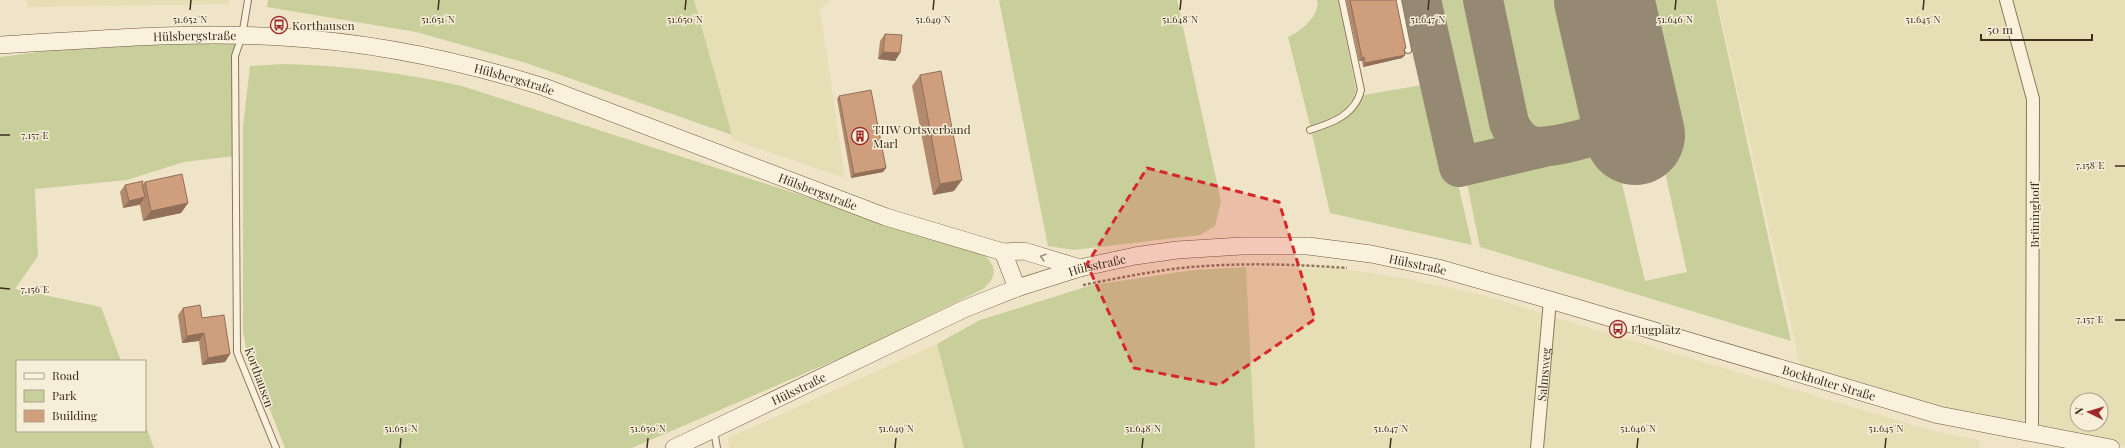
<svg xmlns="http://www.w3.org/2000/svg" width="2125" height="448" font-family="'Playfair Display',serif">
	<rect width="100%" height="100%" fill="#f0e4c8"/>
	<g fill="#e6deb5" fill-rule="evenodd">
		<polygon points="26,0 229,0 228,4 28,7"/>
		<polygon points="694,0 830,0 820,10 845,178 733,140"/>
		<polygon points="1717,0 2002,0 2029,98 2027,412 2023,422 2019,424 1963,414 1801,368"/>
		<path d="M2011 0H2125V446L2046 430 2041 425 2038 413V102ZM2077 400H2101V424H2077Z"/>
		<polygon points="1246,267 1338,269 1373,273 1408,279 1482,295 1542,313 1533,448 1255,448"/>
		<polygon points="1553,317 1933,431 1979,440 1979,448 1540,448"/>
		<polygon points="937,344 964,448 729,448 728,438"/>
	</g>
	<g fill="#c9cf9b">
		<polygon points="268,0 694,0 732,135 526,63 416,32 267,7"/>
		<polygon points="999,0 1177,0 1221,201 1215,226 1200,235 1074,250 1048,246"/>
		<path d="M1317 0H1338L1356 90C1351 111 1328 120 1310 126L1288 37C1300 32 1321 15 1317 0Z"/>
		<polygon points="1426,0 1474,0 1504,139 1498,149 1469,156 1465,156 1460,152"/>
		<path d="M1491 0H1581L1602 92C1602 105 1599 116 1589 125 1578 135 1541 139 1528 130 1521 125 1518 118 1514 110Z"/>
		<polygon points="1627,0 1716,0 1791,341 1480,247 1466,179 1468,174 1612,141 1645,281 1687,272"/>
		<polygon points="242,36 235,56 235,156 184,162 127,180 35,189 38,256 15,289 101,307 121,361 17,361 17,431 145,431 145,424 154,448 0,448 0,57 156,37"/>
		<path d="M282 64C343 65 403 73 462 86L981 253C997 264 998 277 983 289L852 353 632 448H285L247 352 243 332V126L250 66Z"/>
		<path d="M1433 83 1437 91 1472 245 1330 213 1312 134C1338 125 1351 120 1364 95Z"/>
		<polygon points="1246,267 1255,448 964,448 937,344 980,320 1092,285 1193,270"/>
	</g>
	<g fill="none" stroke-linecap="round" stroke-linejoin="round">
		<g stroke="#968974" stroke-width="40">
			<polyline points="1421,0 1459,167 1544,147"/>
			<path d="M1483 0 1509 123C1514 134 1520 143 1532 146 1548 150 1609 135 1619 121 1627 109 1625 96 1623 82"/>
		</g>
		<polyline stroke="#968974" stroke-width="100" points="1604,0 1635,135"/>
		<g stroke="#8d765c" stroke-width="8">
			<g id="lane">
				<polyline points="248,0 242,36 235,56 237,352 276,448"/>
				<polyline points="1398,0 1408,50"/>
				<path d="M1310 130C1332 123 1355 115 1361 90L1342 0"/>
				<polyline points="714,430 717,448"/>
			</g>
		</g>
		<g stroke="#8d765c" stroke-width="14">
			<g id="street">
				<polyline points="2006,0 2033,99 2032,434"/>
				<path id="s1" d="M1537 448 1550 300"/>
			</g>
		</g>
		<g stroke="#6f573f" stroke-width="18">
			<g id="secondary">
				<path id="s2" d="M0 45C93 40 188 31 281 37 371 42 458 60 544 87L886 217 1003 252 1024 251 1080 268"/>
				<polyline points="1003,252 1017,288"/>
				<path id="s3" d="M674 448 964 309 1017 288 1080 268 1135 256 1177 250 1242 246H1308L1371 254 1438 268 1550 300 1939 415 2111 448"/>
			</g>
		</g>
		<path stroke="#8d765c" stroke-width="2.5" stroke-dasharray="3 2" stroke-linecap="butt" d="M1083 285C1113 279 1143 273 1173 269 1230 262 1290 264 1347 268"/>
		<use href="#lane" stroke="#faf1dc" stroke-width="6"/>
		<use href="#street" stroke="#faf1dc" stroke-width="12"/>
		<use href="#secondary" stroke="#faf1dc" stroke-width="17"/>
	</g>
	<g fill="#b2896c">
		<polygon points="1346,0 1396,0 1406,48 1404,50 1405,55 1402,58 1363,67 1362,61 1359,61"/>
		<polygon points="885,34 900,53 895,61 878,59 880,41"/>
		<polygon points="920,75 954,191 933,195 912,86"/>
		<polygon points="839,96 886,168 883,172 851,178 837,99"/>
		<polygon points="145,182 188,203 181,213 143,221 140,205 123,208 120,192 125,185 142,185"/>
		<polygon points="183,308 202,318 230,354 225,362 202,365 199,341 182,343 178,315"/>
	</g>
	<g fill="#916f58">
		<polygon points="883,52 900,53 895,61 878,59"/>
		<polygon points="1405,55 1402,58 1363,67 1365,63"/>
		<polygon points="1364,57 1362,61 1359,61 1362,58"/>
		<polygon points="886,168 883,172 851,178 854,174"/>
		<polygon points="962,180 954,191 933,195 940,184"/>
		<polygon points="145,197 140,204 123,208 129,201"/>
		<polygon points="188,203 181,213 143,221 151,211"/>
		<polygon points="204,333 199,341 182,343 187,336"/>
		<polygon points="230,354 225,362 202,365 208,358"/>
	</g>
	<g fill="#cf9f7d" stroke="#916f58">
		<polygon points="1350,0 1396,0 1406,48 1404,49 1405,55 1365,63 1364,57 1362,58"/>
		<polygon points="885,34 902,35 900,53 883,52"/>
		<polygon points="941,71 962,180 940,184 920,75"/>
		<polygon points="871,90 886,168 854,174 839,96"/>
		<polygon points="182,174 188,203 151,211 145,182"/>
		<polygon points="143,181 142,185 145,197 129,201 125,185"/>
		<polygon points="200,305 202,318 224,315 230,354 208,358 204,333 187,336 183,308"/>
	</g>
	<defs><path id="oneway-chevron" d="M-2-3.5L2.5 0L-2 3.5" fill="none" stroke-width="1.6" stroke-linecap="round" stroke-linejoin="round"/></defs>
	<use stroke="#9c907e" href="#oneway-chevron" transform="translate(1043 257) rotate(-163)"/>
	<path fill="#d62828" fill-opacity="0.2" stroke="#d62828" stroke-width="3" stroke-dasharray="8 5" stroke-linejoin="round" d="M1147 168 1279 202 1315 319 1219 385 1134 368 1087 264Z"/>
	<path fill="none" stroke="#3d2e20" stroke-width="1.5" d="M190 10 191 0M438 10 439 0M685 10 686 0M933 10 934 0M1180 10 1181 0M1428 10 1429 0M1675 10 1676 0M1923 10 1924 0M0 135H10M2115 166H2125M0 288 10 289M2115 320H2125M400 448 401 438M647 448 648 438M895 448 896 438M1142 448 1143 438M1390 448 1391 438M1637 448 1638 438M1885 448 1886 438"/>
	<defs>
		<g id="bus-ring" transform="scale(0.9)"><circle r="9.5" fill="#f7eed8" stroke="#9e2a2b" stroke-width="1.5"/><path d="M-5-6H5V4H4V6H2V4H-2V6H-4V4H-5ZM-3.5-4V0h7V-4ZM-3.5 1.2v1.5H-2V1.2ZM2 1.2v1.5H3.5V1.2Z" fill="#9e2a2b"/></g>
		<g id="building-ring" transform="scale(0.9)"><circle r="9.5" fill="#f7eed8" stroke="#9e2a2b" stroke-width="1.5"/><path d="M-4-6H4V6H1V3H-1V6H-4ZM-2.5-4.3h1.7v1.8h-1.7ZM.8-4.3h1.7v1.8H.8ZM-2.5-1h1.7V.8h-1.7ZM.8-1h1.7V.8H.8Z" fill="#9e2a2b"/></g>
	</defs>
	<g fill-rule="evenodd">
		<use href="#bus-ring" x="279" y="25"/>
		<use href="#building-ring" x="860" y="136"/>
		<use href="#bus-ring" x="1618" y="329"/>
	</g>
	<g text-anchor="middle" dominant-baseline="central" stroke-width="3" stroke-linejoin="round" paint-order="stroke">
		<g font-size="12" fill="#3d2e20" stroke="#f7eed8" text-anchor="start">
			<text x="292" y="25">Korthausen</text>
			<text x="873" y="129">THW Ortsverband<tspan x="873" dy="14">Marl</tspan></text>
			<text x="1631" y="329">Flugplatz</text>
		</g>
		<g font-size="12" fill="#3d2e20" stroke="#f7eed8">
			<text stroke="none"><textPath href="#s2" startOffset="195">Hülsbergstraße</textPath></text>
			<text stroke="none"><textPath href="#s2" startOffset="519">Hülsbergstraße</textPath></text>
			<text stroke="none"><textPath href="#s2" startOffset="843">Hülsbergstraße</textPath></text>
			<text transform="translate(2034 215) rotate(-90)">Brüninghoff</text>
			<text stroke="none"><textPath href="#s3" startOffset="462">Hülsstraße</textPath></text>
			<text stroke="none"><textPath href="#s3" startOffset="786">Hülsstraße</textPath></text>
			<text stroke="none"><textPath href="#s1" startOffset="74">Salmsweg</textPath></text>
			<text transform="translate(260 377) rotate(70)">Korthausen</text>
			<text stroke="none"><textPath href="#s3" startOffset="1214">Bockholter Straße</textPath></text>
			<text stroke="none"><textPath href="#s3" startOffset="138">Hülsstraße</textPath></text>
		</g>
	</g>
	<g font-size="10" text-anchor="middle" fill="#3d2e20" stroke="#f7eed8" stroke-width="3" stroke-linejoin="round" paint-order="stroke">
		<text x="190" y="23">51.652°N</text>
		<text x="438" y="23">51.651°N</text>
		<text x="685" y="23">51.650°N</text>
		<text x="933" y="23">51.649°N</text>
		<text x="1180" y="23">51.648°N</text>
		<text x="1428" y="23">51.647°N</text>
		<text x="1675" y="23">51.646°N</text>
		<text x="1923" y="23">51.645°N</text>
		<text x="35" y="139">7.157°E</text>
		<text x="2090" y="169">7.158°E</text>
		<text x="35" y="293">7.156°E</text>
		<text x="2090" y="323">7.157°E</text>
		<text x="401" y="432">51.651°N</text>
		<text x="648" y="432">51.650°N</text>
		<text x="896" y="432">51.649°N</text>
		<text x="1143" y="432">51.648°N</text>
		<text x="1391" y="432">51.647°N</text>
		<text x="1638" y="432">51.646°N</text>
		<text x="1886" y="432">51.645°N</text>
	</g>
	<rect x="16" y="360" width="130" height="72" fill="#f7eed8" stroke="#ada18e"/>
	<rect x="24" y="373" width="20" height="6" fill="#faf1dc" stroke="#ada18e"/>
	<text x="52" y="380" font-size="12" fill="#3d2e20">Road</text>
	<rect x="24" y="390" width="20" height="12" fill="#c9cf9b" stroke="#ada18e"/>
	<text x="52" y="400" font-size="12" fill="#3d2e20">Park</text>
	<rect x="24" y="410" width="20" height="12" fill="#cf9f7d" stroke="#ada18e"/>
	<text x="52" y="420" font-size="12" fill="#3d2e20">Building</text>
	<g transform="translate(2089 412) rotate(275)"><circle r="19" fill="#f7eed8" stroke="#ada18e"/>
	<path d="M0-3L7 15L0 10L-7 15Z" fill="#9e2a2b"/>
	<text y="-6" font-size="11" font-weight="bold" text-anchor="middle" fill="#3d2e20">N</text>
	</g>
	<path d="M1981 34v6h111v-6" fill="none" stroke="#3d2e20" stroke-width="2"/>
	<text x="1987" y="34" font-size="12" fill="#3d2e20" stroke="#f7eed8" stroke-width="3" paint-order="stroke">50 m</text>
</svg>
